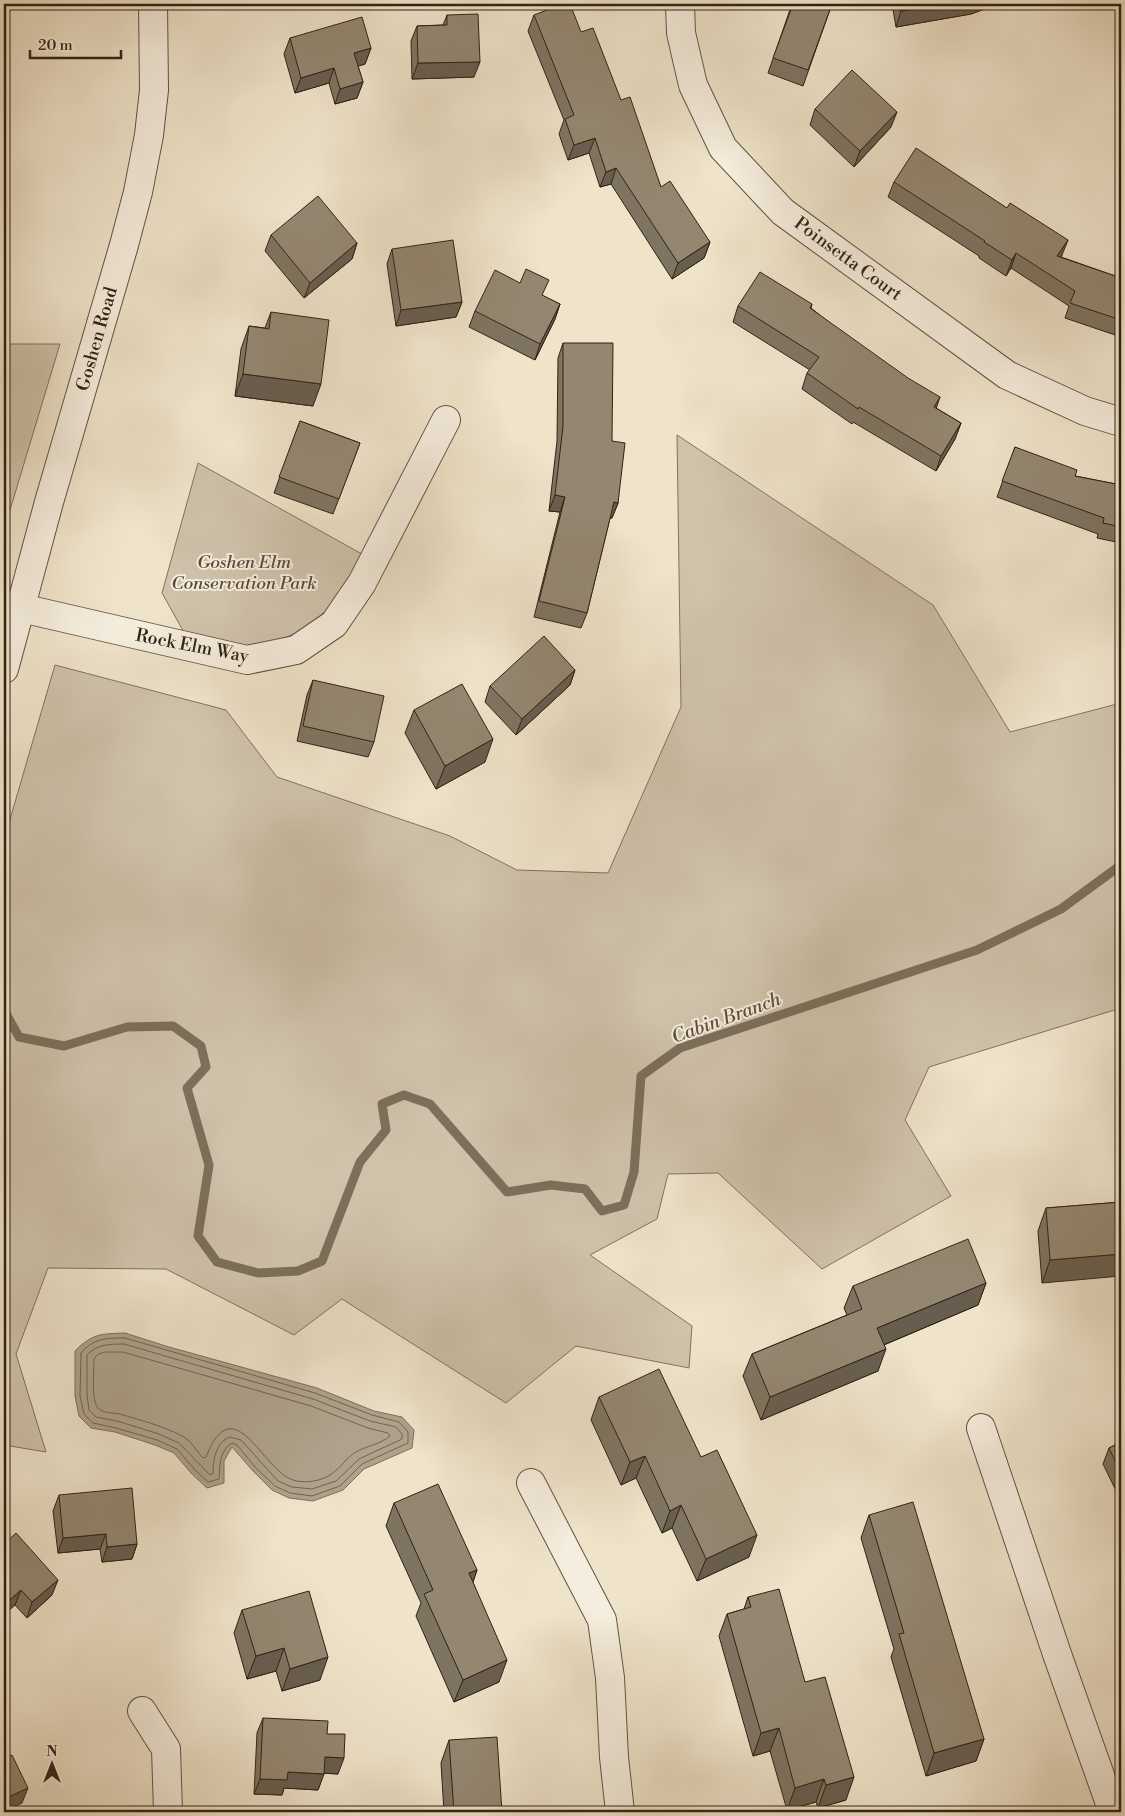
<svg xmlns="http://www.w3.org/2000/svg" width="1125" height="1816" font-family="'Libre Bodoni',serif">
	<rect width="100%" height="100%" fill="#efe3ca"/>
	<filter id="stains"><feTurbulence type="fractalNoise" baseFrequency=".004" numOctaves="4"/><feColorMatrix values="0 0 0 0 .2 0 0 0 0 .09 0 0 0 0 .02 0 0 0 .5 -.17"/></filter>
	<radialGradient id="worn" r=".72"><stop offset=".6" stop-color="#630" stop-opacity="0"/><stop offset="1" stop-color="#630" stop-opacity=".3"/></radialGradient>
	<g fill="#cfc2ab" stroke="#80725f">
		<polygon points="4,344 60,344 4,530"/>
		<polygon points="677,435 933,605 1010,732 1121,703 1121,1008 929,1067 905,1120 951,1196 822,1269 718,1173 668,1174 657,1219 590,1255 692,1326 689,1368 576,1346 506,1403 342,1299 294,1335 166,1269 48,1268 16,1354 46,1452 4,1445 4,840 55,665 226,710 277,777 450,836 517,870 608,873 681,707"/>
		<path d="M198 463 362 554C340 596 319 632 269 642 256 645 244 648 231 646 216 645 201 639 186 636L162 593Z"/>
	</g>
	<path fill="#aea28c" stroke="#7c6f5c" d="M125 1333 169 1347 317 1388 374 1411 402 1417 414 1430 412 1448 364 1469 343 1490 313 1501 289 1498 272 1490 253 1471 232 1447 224 1461V1483L207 1488 191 1473 174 1453 155 1445 115 1432 91 1428 79 1416 75 1396V1351C93 1333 101 1334 125 1333Z"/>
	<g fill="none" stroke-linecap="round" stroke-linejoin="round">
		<g stroke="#706250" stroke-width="1">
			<path d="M125 1338 315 1393 372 1415 399 1422 408 1432V1443L362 1464 340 1486 312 1496 290 1493 275 1486 256 1468 237 1445 232 1443C219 1451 220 1466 219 1479L208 1482 195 1470 177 1449 157 1440 116 1428 93 1423 84 1414 80 1396 81 1353C94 1338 106 1338 125 1338Z"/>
			<path d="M124 1344 313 1399 370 1421 396 1427 402 1434V1439L359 1459 336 1481 312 1489 292 1487 278 1481 241 1440 230 1437C216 1442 213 1460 213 1473L210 1475 179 1443 159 1434 117 1421 96 1417 89 1410 87 1395V1355C97 1344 110 1344 124 1344Z"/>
			<path d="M105 1352H123L311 1406 368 1428 388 1433 390 1436C381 1444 366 1446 356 1452 347 1457 341 1467 333 1473 323 1481 305 1484 293 1480 262 1470 234 1386 206 1457L203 1458C196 1451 191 1440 182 1436 163 1426 140 1420 120 1414 114 1413 102 1413 98 1408 91 1401 94 1369 94 1359L97 1355Z"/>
		</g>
		<polyline stroke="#7c6f5c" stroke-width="9" points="4,1010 19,1037 64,1046 127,1027 173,1026 201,1046 206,1067 187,1088 209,1165 198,1236 217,1262 258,1273 298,1271 322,1261 360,1162 386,1130 382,1104 404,1095 430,1104 507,1192 551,1185 585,1189 602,1211 624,1205 634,1172 641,1076 680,1048 977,950 1061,909 1121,865"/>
		<g stroke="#605341" stroke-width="30">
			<g id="minor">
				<polyline points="680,4 681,33 693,85 723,148 783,212 1007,375 1085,411 1121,422"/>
				<polyline points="21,608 247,660 296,650 334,624 362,583 446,420"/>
				<polyline points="4,669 49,502 124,245 138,192 149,135 154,90 153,4"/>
				<polyline points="981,1428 1057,1654 1113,1812"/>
				<polyline points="531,1483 602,1620 610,1678 614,1757 620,1812"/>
				<polyline points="142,1711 166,1749 168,1812"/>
			</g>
		</g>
		<use href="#minor" stroke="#f5eddd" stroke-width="28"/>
	</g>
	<g fill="#7f7462" stroke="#312313">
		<polygon points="792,4 832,4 803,86 768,73"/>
		<polygon points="892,4 998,4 971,14 896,27"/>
		<polygon points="447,15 474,77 412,79 411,41 417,26 443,25"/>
		<polygon points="534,15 621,100 661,187 710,242 704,258 672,279 611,184 600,187 589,153 568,160 559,134 564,120 528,31"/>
		<polygon points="290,38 371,48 365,64 358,66 363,82 357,98 335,104 329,83 295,93 284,54"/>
		<polygon points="815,109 891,127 854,167 810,125"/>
		<polygon points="894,182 1062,255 1061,257 1121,278 1121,337 1065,318 1069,306 1011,268 1006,276 979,258 979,256 888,197"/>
		<polygon points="271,235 357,243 352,259 304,298 265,251"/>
		<polygon points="392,249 462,302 456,317 396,326 387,264"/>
		<polygon points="543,296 560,304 555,319 535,360 469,327 475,311"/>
		<polygon points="812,304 811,308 936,408 961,423 955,439 936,471 853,422 852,424 802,389 807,373 810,370 733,322 738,306"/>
		<polygon points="271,312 313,406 235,396 241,349 249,326 265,328"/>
		<polygon points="563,343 612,441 618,503 612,518 610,518 587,613 581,628 534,617 560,512 549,511 557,441 558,358"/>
		<polygon points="300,421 360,443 333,514 274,493"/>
		<polygon points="1015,447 1075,476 1121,485 1121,543 1097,538 1098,534 997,497"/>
		<polygon points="575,670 570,685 516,735 485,702 490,686"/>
		<polygon points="313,680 374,742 368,757 297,741 307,695"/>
		<polygon points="414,710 485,762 436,789 405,733"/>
		<polygon points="1121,1202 1042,1283 1038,1231 1046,1208"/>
		<polygon points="986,1283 978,1305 884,1345 878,1371 761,1420 743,1376 752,1354 847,1315 844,1308 853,1286"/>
		<polygon points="599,1397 701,1457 749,1557 697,1581 672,1528 662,1533 636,1478 621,1485 591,1420"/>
		<polygon points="1121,1442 1121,1501 1103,1464 1109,1448"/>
		<polygon points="59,1495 137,1544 132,1559 102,1562 100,1549 58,1553 53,1511"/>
		<polygon points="394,1503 477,1570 473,1582 499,1682 454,1702 416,1616 421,1603 386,1526"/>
		<polygon points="869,1515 984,1739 976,1761 926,1776 891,1657 894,1649 861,1538"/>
		<polygon points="4,1544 52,1595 27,1618 15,1605"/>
		<polygon points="748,1597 805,1682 846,1800 818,1808 816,1802 787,1810 770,1751 753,1756 719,1636 727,1614 744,1609"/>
		<polygon points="242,1610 320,1680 282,1691 276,1671 247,1679 234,1633"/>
		<polygon points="263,1718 338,1774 324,1773 318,1790 284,1788 282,1795 254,1794 257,1733"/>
		<polygon points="449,1740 502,1812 444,1812 441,1763"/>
	</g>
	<g fill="#685e50" stroke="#312313">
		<polygon points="945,4 998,4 971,14 896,27 901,11"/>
		<polygon points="371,48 365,64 349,69 354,53"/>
		<polygon points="480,62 474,77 412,79 418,63"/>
		<polygon points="334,68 329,83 295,93 301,78"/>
		<polygon points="363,82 357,98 335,104 340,89"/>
		<polygon points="897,112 891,127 854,167 860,151"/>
		<polygon points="595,138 589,153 568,160 574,145"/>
		<polygon points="616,168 611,184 600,187 606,172"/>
		<polygon points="4,232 6,232 4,239"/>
		<polygon points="1068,240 1062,255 1052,272 1057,256"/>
		<polygon points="710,242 704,258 672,279 678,263"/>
		<polygon points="357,243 352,259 304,298 310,283"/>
		<polygon points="1016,253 1011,268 1006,276 1012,260"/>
		<polygon points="462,302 456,317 396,326 401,310"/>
		<polygon points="560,304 555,319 535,360 540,344"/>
		<polygon points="243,374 321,384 313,406 235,396"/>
		<polygon points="940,397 935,412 934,407"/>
		<polygon points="961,423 955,439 936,471 941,456"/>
		<polygon points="555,495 565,497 560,512 549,511"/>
		<polygon points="614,502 618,503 612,518 608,518"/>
		<polygon points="575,670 570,685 516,735 522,719"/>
		<polygon points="493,739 485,762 436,789 445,766"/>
		<polygon points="1121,1254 1121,1276 1042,1283 1050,1260"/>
		<polygon points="986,1283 978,1305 869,1351 877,1328"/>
		<polygon points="886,1349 878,1371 761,1420 770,1397"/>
		<polygon points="645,1456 636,1478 621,1485 630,1462"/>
		<polygon points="681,1505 672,1528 662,1533 670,1511"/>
		<polygon points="106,1534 100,1549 58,1553 63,1538"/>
		<polygon points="757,1535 749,1557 697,1581 706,1559"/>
		<polygon points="137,1544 132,1559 102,1562 107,1547"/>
		<polygon points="477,1570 469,1593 469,1573"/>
		<polygon points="58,1580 52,1595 27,1618 32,1602"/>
		<polygon points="21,1590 15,1605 4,1615 4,1605"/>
		<polygon points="284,1648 276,1671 247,1679 256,1656"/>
		<polygon points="328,1657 320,1680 282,1691 290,1669"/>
		<polygon points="507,1660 499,1682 454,1702 463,1680"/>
		<polygon points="779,1728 770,1751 753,1756 761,1733"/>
		<polygon points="984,1739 976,1761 926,1776 934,1753"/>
		<polygon points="325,1757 344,1758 338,1774 320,1773"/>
		<polygon points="288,1772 324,1774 318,1790 284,1788 282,1795 254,1794 260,1779"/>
		<polygon points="854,1777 846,1800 818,1808 826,1785"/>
		<polygon points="824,1779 816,1802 787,1810 795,1788"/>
		<polygon points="28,1788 22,1803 4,1812 4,1799"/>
	</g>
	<g fill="#948772" stroke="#312313">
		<polygon points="563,4 570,4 581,32 593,28 621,100 630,97 661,187 670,181 710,242 678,263 616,168 606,172 595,138 574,145 565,119 574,115 534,15"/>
		<polygon points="793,4 832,4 808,70 773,58"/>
		<polygon points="900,4 945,4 901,11"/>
		<polygon points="478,14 480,62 418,63 417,26 447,25 447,15"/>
		<polygon points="362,17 371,48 354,53 363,82 340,89 334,68 301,78 290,38"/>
		<polygon points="852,70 897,112 860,151 815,109"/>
		<polygon points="916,148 1007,208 1010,203 1068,240 1057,256 1121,278 1121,320 1070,303 1075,291 1016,253 1012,260 984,242 985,241 894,182"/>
		<polygon points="4,166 7,166 6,232 4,232"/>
		<polygon points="318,196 357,243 310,283 271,235"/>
		<polygon points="453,240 462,302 401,310 392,249"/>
		<polygon points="526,269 549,280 542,295 560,304 540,344 475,311 495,270 520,283"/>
		<polygon points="760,272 812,304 810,308 908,378 940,397 934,407 961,423 941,456 859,407 858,409 807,373 819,357 738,306"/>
		<polygon points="271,312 329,320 321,384 243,374 249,326 269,329"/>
		<polygon points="563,343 613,343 612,441 625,443 618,503 614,502 587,613 539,601 565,497 555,495 563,426"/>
		<polygon points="300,421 360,443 339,499 279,477"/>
		<polygon points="1015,447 1077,470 1075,476 1121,485 1121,527 1103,523 1104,518 1002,481"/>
		<polygon points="544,636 575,670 522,719 490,686"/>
		<polygon points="313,680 384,696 374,742 303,726"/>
		<polygon points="462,684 493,739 445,766 414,710"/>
		<polygon points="1121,1202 1121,1254 1050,1260 1046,1208"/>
		<polygon points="968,1239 986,1283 877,1328 886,1349 770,1397 752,1354 862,1309 853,1286"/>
		<polygon points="659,1369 701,1457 717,1450 757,1535 706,1559 681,1505 670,1511 645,1456 630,1462 599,1397"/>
		<polygon points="1121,1442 1121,1474 1109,1448"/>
		<polygon points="438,1484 477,1570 469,1573 507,1660 463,1680 424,1594 433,1590 394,1503"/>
		<polygon points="132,1488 137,1544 107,1547 106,1534 63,1538 59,1495"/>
		<polygon points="913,1502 984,1739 934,1753 899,1634 904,1633 869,1515"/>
		<polygon points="16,1533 58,1580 32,1602 21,1590 4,1605 4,1544"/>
		<polygon points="779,1589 805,1682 825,1677 854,1777 826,1785 824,1779 795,1788 779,1728 761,1733 727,1614 751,1607 748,1597"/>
		<polygon points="309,1591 328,1657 290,1669 284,1648 256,1656 242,1610"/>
		<polygon points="263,1718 328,1721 327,1734 345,1734 344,1758 325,1757 324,1774 288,1772 287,1780 260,1779"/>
		<polygon points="497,1737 502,1812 454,1812 449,1740"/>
		<polygon points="12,1755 28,1788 4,1799 4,1759"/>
	</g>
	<g text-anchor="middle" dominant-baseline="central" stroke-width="4" stroke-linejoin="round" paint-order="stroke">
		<g font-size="18" fill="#312313" stroke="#f5eddd">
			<text transform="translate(848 259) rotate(36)">Poinsetta Court</text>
			<text transform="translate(97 339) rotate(-74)">Goshen Road</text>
			<text transform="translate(192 646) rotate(11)">Rock Elm Way</text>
		</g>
		<g font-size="18" font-style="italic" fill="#584b39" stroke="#f5eddd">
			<text x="244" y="562">Goshen Elm<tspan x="244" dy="21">Conservation Park</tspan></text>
		</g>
		<g font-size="19" font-style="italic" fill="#5d4f3d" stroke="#f5eddd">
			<text transform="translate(726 1018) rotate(-20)">Cabin Branch</text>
		</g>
	</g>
	<rect width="1125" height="1816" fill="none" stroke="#efe3ca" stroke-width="20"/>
	<rect x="5" y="5" width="1115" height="1806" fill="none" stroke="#312313" stroke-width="2.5"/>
	<rect x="10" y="10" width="1105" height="1796" fill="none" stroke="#312313"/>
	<g transform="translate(52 1764)" stroke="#f5eddd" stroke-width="4" paint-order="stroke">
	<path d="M0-4L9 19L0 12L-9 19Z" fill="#312313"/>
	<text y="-8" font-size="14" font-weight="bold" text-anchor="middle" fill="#312313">N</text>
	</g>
	<path d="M30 50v8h91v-8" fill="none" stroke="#312313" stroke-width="2.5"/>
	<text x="38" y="50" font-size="15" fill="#312313" stroke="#f5eddd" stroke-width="4" paint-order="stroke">20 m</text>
	<rect width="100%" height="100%" filter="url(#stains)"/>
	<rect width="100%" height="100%" fill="url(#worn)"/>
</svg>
